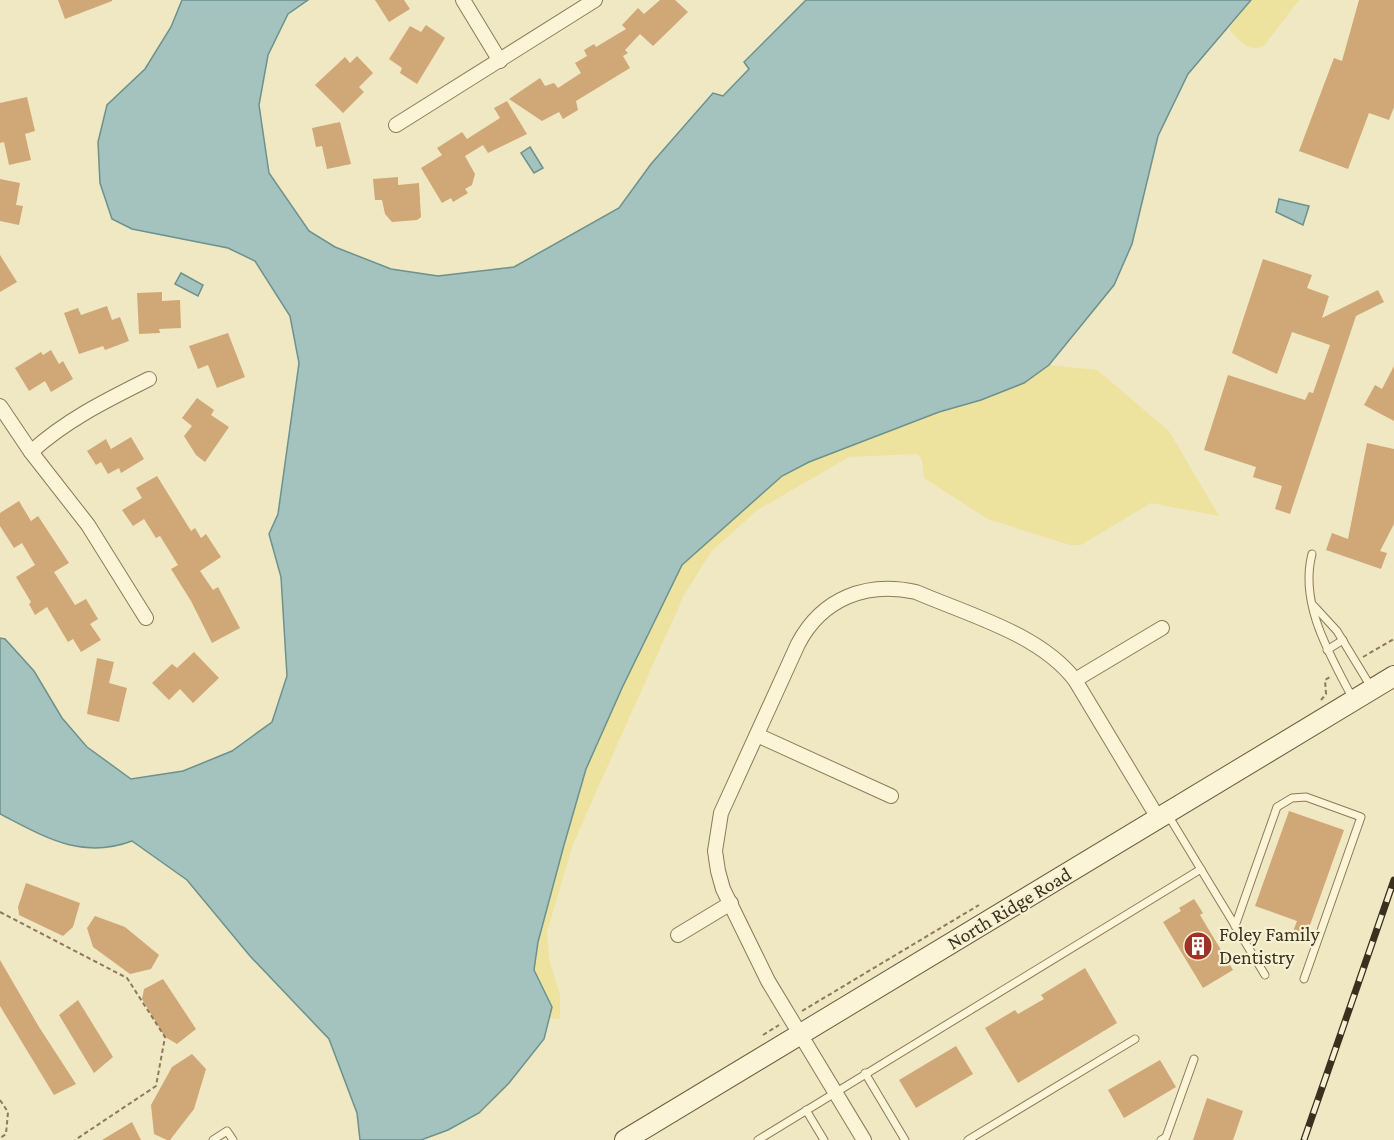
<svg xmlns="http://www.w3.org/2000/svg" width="1394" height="1140" font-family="'Crimson Pro',serif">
	<rect width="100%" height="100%" fill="#f0e8c3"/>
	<g fill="#eee29f">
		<path d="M1251 0H1299L1264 46C1248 53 1239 40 1229 29Z"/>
		<polygon points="1049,365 1097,370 1169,431 1219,516 1151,503 1081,545 1070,545 988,519 924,478 922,460 918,454 849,457 756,511 711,552 684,595 573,844 547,932 549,959 560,995 560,1019 549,1018 552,1007 534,970 538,942 564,845 586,769 622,688 682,565 782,476 809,462 939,412 981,400 1024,383"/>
	</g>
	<g fill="#a5c3be" stroke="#6b928d" stroke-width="1.5">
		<path d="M182 0H308L288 14 268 55 259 105 269 173 309 231 335 247 391 269 438 276 514 267 619 208 651 164 713 93 723 96 749 69 744 62 806 0H1251L1188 74 1158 136 1132 244 1114 285 1049 365 1024 383 981 400 939 412 809 462 782 476 682 565 622 688 586 769 564 845 538 942 534 970 552 1007 544 1039 509 1083 479 1113 448 1130 421 1140H360L357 1113 329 1039 250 956 187 880 132 841C81 860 45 837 0 814V638L5 639 34 671 62 718 87 747 131 779 183 771 232 751 272 722 287 676 281 577 269 534 278 514 299 363 290 316 255 261 228 248 132 229 112 219 100 183 98 142 107 105 145 69 171 27Z"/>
		<polygon points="530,147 543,168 534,173 521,153"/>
		<polygon points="1279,199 1309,206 1303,225 1276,212"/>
		<polygon points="181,273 203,285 198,296 175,284"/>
	</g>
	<g fill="#d0a777">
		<polygon points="58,0 112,0 112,1 65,19"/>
		<polygon points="375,0 404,0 410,9 389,22"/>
		<polygon points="660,0 675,0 688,12 653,46 640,34 625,50 628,53 623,56 630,68 576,101 578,110 563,119 559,112 542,121 509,99 540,78 545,86 554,83 558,88 581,73 575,63 587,56 584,50 594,44 596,47 626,29 622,25 638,8 644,14"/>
		<polygon points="1359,0 1394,0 1394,107 1389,120 1369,113 1348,169 1299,151 1334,58 1342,61"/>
		<polygon points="426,25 445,38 417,84 400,73 402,68 389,59 410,26 421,32"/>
		<polygon points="357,56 373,73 359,87 364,92 343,113 315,85 345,57 350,63"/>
		<polygon points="27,97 35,131 25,134 31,160 9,165 4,142 0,143 0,103"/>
		<polygon points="507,101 527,134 488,153 483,145 465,156 475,174 472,185 465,189 468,193 453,202 451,198 442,203 421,168 442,155 437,148 462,132 467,139 500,118 494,108"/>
		<polygon points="340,122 351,164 327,169 322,146 316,147 312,128"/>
		<polygon points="398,177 398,185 419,183 421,217 417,220 392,222 385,214 382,200 375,200 373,179"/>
		<polygon points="0,179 20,183 16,205 23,206 19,225 0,221"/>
		<polygon points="0,255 17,282 0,292"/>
		<polygon points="1263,259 1312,275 1307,288 1329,296 1322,318 1378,290 1384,302 1356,316 1290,514 1275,509 1282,486 1253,477 1256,467 1204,450 1228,375 1305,400 1309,392 1313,393 1330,345 1292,332 1277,374 1232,353"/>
		<polygon points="162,292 162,301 180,300 181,328 159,329 160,333 139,334 137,293"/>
		<polygon points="107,306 112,320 120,317 129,341 105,350 103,346 79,354 64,313 78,308 81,315"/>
		<polygon points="228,333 245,377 217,388 208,365 198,369 189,346"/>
		<polygon points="51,350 59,364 63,361 73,379 51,392 45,381 29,391 15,368 41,352 43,355"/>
		<polygon points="1394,366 1394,421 1364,405 1375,385 1382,389"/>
		<polygon points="197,398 214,410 211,415 229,427 205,462 196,455 184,436 192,426 182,418"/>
		<polygon points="131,437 144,459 121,473 119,468 108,474 101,462 96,465 87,451 106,439 111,449"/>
		<polygon points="1367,443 1394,449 1394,524 1380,551 1387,553 1381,569 1326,550 1332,533 1348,539"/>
		<polygon points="157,476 191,531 195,528 201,538 206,534 221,557 200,571 213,590 218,587 240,628 212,643 191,601 171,569 178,565 160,536 156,538 144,519 133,526 122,510 142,498 136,488"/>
		<polygon points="19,501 31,521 38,516 69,563 54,572 75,605 86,599 98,619 90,624 101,640 81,652 73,639 68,642 47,607 35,615 29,604 31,602 16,577 35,565 22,543 14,548 0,526 0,513"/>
		<polygon points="194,652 219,678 193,703 180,689 169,700 152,683 172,664 177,668"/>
		<polygon points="97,658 114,662 109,683 127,688 119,722 87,714"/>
		<polygon points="1289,811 1344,830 1305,939 1292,934 1297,921 1255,906"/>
		<polygon points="26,883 80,903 73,927 63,936 19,915 18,907"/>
		<polygon points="1194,899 1203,913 1200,915 1233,970 1203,988 1163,922 1181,911 1179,908"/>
		<polygon points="95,916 125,927 159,955 151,969 130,974 93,947 87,928"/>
		<polygon points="0,960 39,1027 76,1084 54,1095 0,1006"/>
		<polygon points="1085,968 1117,1023 1018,1083 985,1028 1015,1010 1018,1014 1044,999 1041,995"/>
		<polygon points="163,979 196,1029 177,1044 165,1037 142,999 144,989"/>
		<polygon points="78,1000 113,1057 94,1073 59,1015"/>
		<polygon points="956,1046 973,1074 916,1108 899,1080"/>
		<polygon points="192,1054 206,1069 194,1109 170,1140 167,1140 154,1134 151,1105 172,1067"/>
		<polygon points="1160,1060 1176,1087 1124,1118 1108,1090"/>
		<polygon points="1207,1098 1243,1111 1233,1140 1193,1140"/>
		<polygon points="132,1122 141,1140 102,1140"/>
	</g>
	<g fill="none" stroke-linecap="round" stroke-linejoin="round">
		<g stroke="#8c7a59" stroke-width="9">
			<g id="service">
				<path d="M1312 554C1299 604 1330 655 1353 699"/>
				<polyline points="1314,606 1337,631 1371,687"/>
				<polyline points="1327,650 1343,640"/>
				<polyline points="1168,815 1265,975"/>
				<polyline points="1235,926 1277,807 1292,798 1306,797 1361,817 1304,979"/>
				<polyline points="865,1073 905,1140"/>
				<polyline points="806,1110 824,1140"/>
				<polyline points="213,1140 227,1131 233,1140"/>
				<polyline points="758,1140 1201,869"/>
				<polyline points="968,1140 1135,1039"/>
				<polyline points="1161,1140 1166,1137 1194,1059"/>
			</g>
		</g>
		<g stroke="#8c7a59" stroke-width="16">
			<g id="minor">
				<polyline points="463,0 500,61"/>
				<polyline points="396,125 595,0"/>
				<path d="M0 406 31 452C66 420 107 400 149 379"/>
				<polyline points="31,452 88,525 146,618"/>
				<polyline points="1075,680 1162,628"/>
				<polyline points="757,735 891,796"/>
				<polyline points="678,935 731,903"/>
				<path d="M864 1140 768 981 723 889 718 871 715 851 721 813 798 644C822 598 867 581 916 592 969 615 1040 634 1075 680L1158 818"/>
			</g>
		</g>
		<g stroke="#6e5b3c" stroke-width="22">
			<polyline id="secondary" points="625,1140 1394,676"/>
		</g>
		<g stroke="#8c7a59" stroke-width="2" stroke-dasharray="4.5 3" stroke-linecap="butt">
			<polyline points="1363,657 1394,639"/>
			<polyline points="1321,700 1326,694 1325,680 1330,677"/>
			<polyline points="0,912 127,978 165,1037 156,1086 75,1140"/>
			<polyline points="802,1011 979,905"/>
			<polyline points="763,1035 779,1025"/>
			<polyline points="0,1100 8,1112 6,1134 0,1138"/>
		</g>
		<use href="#service" stroke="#fbf4d7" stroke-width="7"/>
		<use href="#minor" stroke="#fbf4d7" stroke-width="14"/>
		<use href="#secondary" stroke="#fbf4d7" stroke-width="20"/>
		<g stroke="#3b2f1e" stroke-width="7">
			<polyline id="rail" points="1304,1140 1394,880"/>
		</g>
		<use href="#rail" stroke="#f7f1d3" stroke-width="4.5" stroke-dasharray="14" stroke-linecap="butt"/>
	</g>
	<defs>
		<g id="building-disc" transform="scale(1.5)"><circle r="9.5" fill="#9e3325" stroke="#f7f1d3"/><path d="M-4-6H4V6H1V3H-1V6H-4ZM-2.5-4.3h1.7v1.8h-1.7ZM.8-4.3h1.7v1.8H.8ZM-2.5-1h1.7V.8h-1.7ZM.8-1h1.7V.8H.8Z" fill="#fff"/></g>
	</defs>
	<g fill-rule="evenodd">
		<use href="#building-disc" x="1198" y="946"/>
	</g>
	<g text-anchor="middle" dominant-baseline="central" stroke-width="4.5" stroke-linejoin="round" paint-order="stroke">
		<g font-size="20" fill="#3b2f1e" stroke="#f7f1d3">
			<text transform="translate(1009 908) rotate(-31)">North Ridge Road</text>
		</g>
		<g font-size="20" fill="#3b2f1e" stroke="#f7f1d3" text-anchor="start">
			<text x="1219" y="934">Foley Family<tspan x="1219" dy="23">Dentistry</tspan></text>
		</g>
	</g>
</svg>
